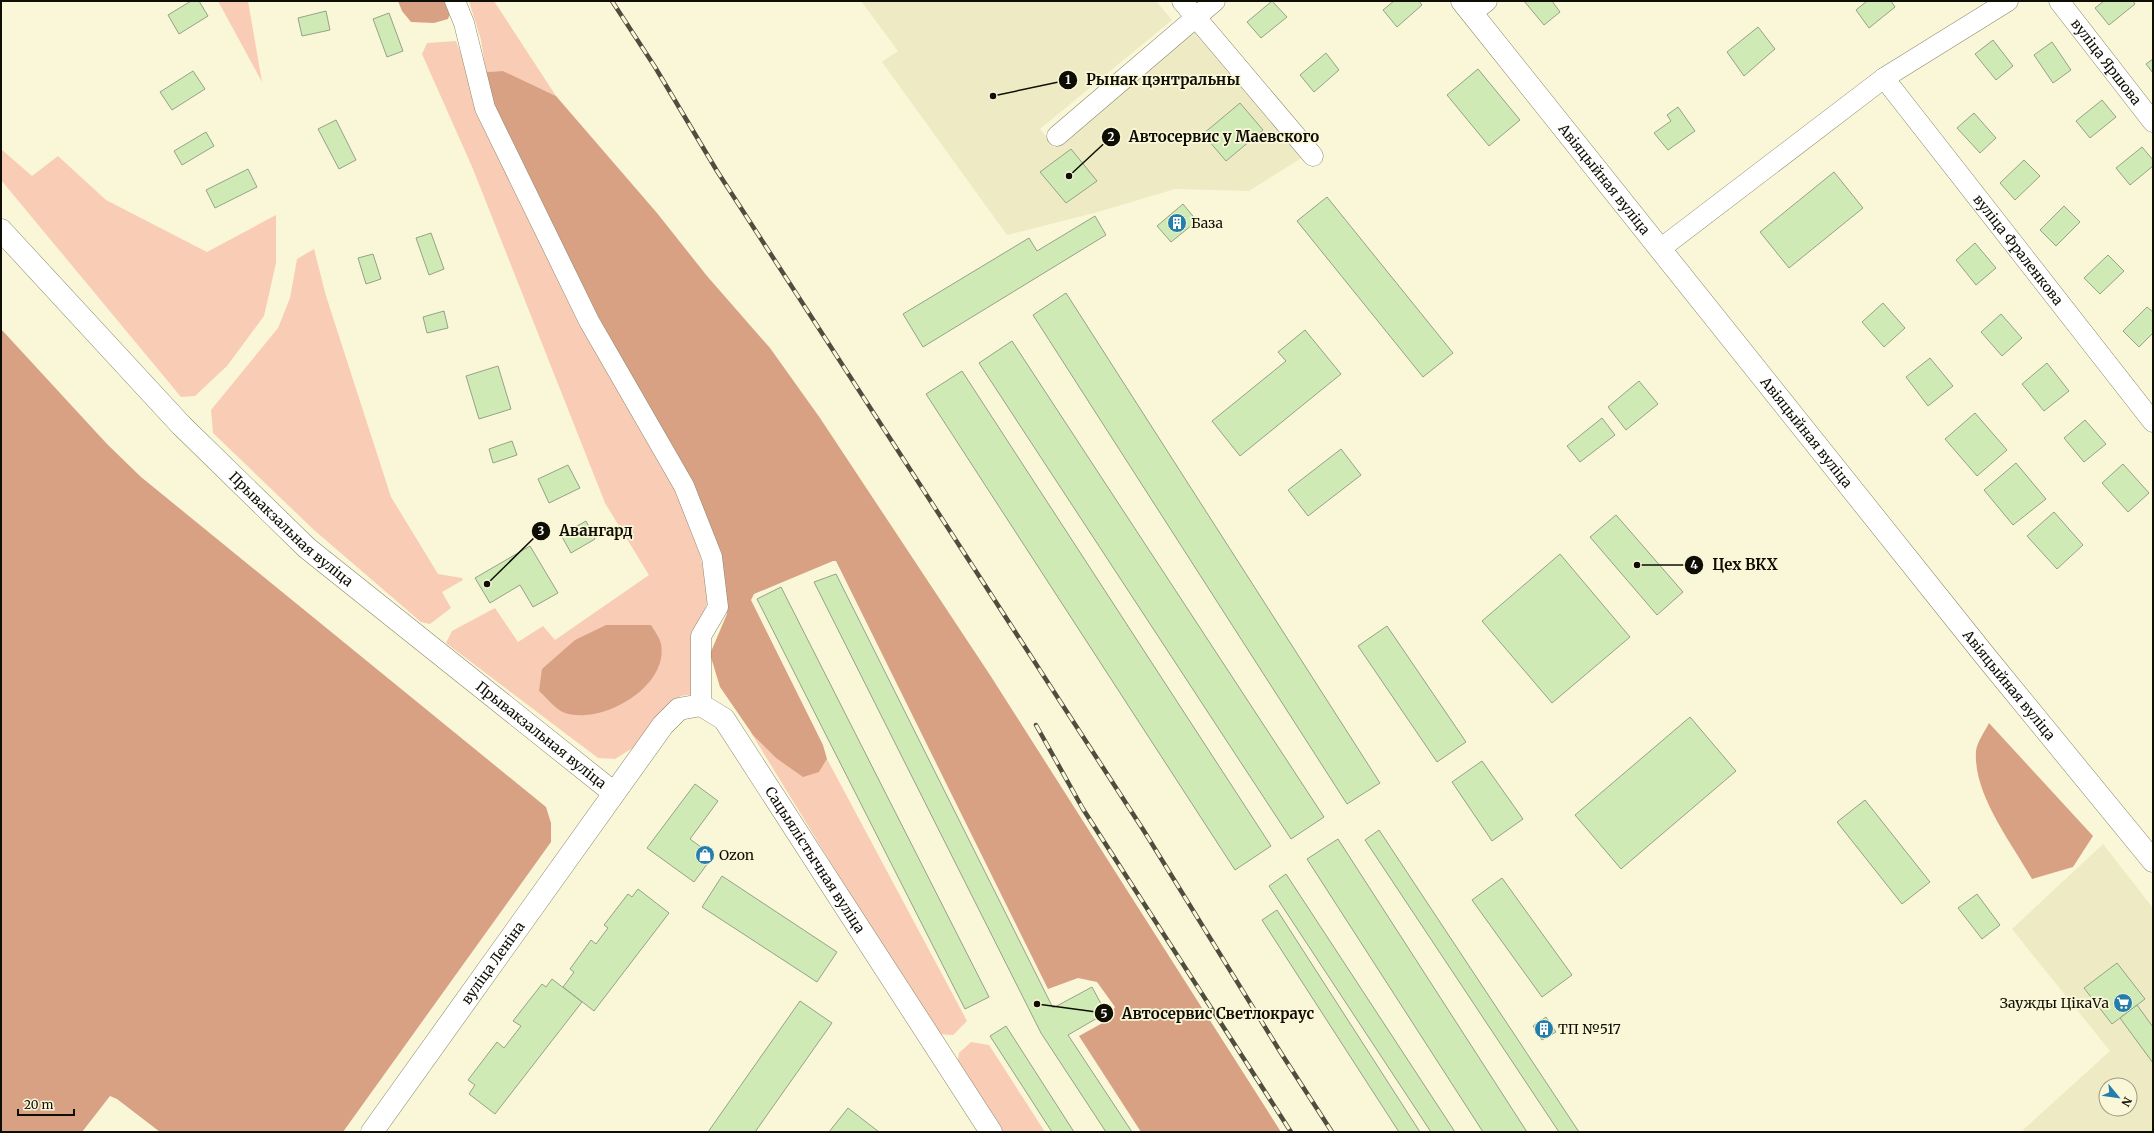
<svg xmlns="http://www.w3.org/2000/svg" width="2154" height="1133" font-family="Merriweather,serif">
	<rect width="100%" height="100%" fill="#faf7d8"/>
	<g fill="#eeeac4" fill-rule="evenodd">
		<polygon points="861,1 1156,1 1172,20 1040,129 1055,147 1201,27 1303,157 1249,191 1175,189 1098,212 1007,235 882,62 898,51"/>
		<path d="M2103 844 2153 908V1132H2023V1130L2110 1051 2012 929ZM2106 1085H2130V1109H2106Z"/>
	</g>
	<g fill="#f9ccb5">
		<polygon points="218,1 248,1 262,82"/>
		<polygon points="469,1 494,1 556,96 503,71 486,72 481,40"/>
		<polygon points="456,41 469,75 680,497 700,554 709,597 695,639 693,694 681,696 660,715 639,744 615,759 598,758 446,643 452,631 495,608 518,642 543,626 555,640 649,575 605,503 473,169 422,54 427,43"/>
		<polygon points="1,149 32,176 58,156 106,200 207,252 276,215 276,263 264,316 227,366 195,396 181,397 1,180"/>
		<polygon points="314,249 326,296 391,497 438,574 462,578 463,580 442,592 451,608 430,624 421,622 314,530 213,433 211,410 278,328 290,298 297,259"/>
		<polygon points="750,731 776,758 819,772 827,759 967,1021 953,1035 937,1034 932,1028"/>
		<polygon points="971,1042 989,1045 1045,1132 999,1132 957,1066 959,1053"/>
	</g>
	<g fill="#d8a184">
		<polygon points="398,1 450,1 453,6 448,19 434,23 411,22 402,11"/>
		<polygon points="503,71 556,96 657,213 707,276 770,348 820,418 990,675 1281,1132 1141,1132 1079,1036 1108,1020 1115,1007 1097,982 1078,978 1048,989 836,561 833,561 754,594 751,600 823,745 827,759 819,772 803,777 776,758 753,735 720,687 710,654 727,614 713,537 680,461 592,306 491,100 486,72"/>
		<polygon points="1,329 107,444 141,477 546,807 551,823 551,842 343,1132 160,1132 117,1099 110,1096 82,1132 1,1132"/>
		<path d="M606 625H651C654 630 660 638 661 644 669 687 602 725 565 713 556 710 547 698 539 691L542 669 575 640Z"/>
		<path d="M1989 723 2093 836 2073 867 2032 879C2011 842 1973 794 1976 751 1977 742 1985 731 1989 723Z"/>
	</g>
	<g fill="#d0eab5" stroke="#95a288">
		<polygon points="191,1 199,1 208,16 179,34 168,15"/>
		<polygon points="1272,1 1287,17 1261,38 1247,22"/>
		<polygon points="1394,1 1419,1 1422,5 1397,27 1383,10"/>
		<polygon points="1524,1 1552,1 1560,12 1544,25"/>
		<polygon points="1867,1 1891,1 1895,7 1869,28 1856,10"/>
		<polygon points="2104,1 2133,1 2135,4 2109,25 2095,8"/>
		<polygon points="326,11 330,30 302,36 298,18"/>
		<polygon points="389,13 403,51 387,57 373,19"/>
		<polygon points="1758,27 1775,49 1744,76 1727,52"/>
		<polygon points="1993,40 2013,66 1996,80 1975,54"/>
		<polygon points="2052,42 2071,70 2053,83 2034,55"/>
		<polygon points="1326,53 1339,70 1314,92 1300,75"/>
		<polygon points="2153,59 2153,73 2146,64"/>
		<polygon points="1478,69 1520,120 1489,146 1447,95"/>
		<polygon points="193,71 205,89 172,110 160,92"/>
		<polygon points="2102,100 2116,117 2090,138 2076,121"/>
		<polygon points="1240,103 1263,130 1226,161 1203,134"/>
		<polygon points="1678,107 1695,131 1668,150 1654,133 1671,121 1667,115"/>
		<polygon points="1974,113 1996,138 1980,153 1957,128"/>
		<polygon points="336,120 356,160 339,169 318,129"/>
		<polygon points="206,132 214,146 182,165 174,151"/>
		<polygon points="2142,147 2153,160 2153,166 2130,185 2116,168"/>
		<polygon points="1071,149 1097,181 1066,203 1040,172"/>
		<polygon points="2024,160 2040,176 2015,200 2000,183"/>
		<polygon points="248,169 257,187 215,208 206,190"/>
		<polygon points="1834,172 1863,208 1789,268 1760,232"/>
		<polygon points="1327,197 1453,353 1423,377 1297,221"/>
		<polygon points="1183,204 1197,221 1171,242 1157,226"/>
		<polygon points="2064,206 2080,222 2056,246 2040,230"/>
		<polygon points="1095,216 1106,235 923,347 903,314 1029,238 1037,251"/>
		<polygon points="431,233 444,269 429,275 416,238"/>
		<polygon points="1975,243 1996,268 1976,285 1956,260"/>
		<polygon points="373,254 381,279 366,284 358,258"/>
		<polygon points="2108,255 2124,271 2100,294 2084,278"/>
		<polygon points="1066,293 1380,783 1347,804 1033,315"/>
		<polygon points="1883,303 1905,328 1884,347 1862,322"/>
		<polygon points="2147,307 2153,312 2153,333 2139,347 2123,331"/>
		<polygon points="444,311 448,328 427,333 423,317"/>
		<polygon points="2001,314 2022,338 2002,356 1981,332"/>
		<polygon points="1305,330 1341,374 1240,456 1212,421 1286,361 1278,352"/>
		<polygon points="1012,341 1324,817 1291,839 979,363"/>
		<polygon points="1930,358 1953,386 1928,406 1906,377"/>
		<polygon points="2047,363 2069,391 2044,411 2022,384"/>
		<polygon points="498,366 511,409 479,419 466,376"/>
		<polygon points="962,371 1271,846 1235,870 926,394"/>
		<polygon points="1639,381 1658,404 1626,430 1608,407"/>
		<polygon points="1975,413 2007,450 1977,476 1945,439"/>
		<polygon points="1602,418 1615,435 1580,462 1567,446"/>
		<polygon points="2085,420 2106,444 2084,462 2064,438"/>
		<polygon points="512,441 517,455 493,463 489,449"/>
		<polygon points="1341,449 1361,475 1308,516 1288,490"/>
		<polygon points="2016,463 2046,499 2013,525 1984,490"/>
		<polygon points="2123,464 2149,493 2128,512 2102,483"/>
		<polygon points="568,465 580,488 549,503 538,479"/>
		<polygon points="2054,512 2083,545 2057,569 2027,536"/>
		<polygon points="1616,515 1683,592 1657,615 1590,537"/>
		<polygon points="586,521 595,539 571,553 561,535"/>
		<polygon points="530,546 558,593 533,607 520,585 490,603 475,578"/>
		<polygon points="1560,554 1630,637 1552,703 1482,621"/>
		<polygon points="836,574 1053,1008 1092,987 1106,1013 1068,1035 1132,1132 1106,1132 1041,1033 814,582"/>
		<polygon points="781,587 989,997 965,1009 757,599"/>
		<polygon points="1387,626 1466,742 1437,762 1358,646"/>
		<polygon points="1690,717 1736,771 1621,869 1575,815"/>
		<polygon points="1482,761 1523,819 1492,841 1452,782"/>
		<polygon points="695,784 718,801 690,839 713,856 694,882 647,848"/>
		<polygon points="1865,800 1930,882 1902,904 1837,822"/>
		<polygon points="1379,830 1579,1132 1559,1132 1365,840"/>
		<polygon points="1338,839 1527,1132 1483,1132 1307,859"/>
		<polygon points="1286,874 1455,1132 1431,1132 1269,886"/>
		<polygon points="722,876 837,952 817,982 702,907"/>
		<polygon points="1502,878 1572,975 1542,997 1472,900"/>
		<polygon points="638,889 669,913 594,1011 563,987 574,972 570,969 591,940 596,944 608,928 604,925 628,894 632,897"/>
		<polygon points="1977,894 2000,925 1982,939 1958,908"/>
		<polygon points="1277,910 1420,1132 1399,1132 1262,920"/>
		<polygon points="2117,963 2145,999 2112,1024 2084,988"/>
		<polygon points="552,979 582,1002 495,1114 469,1094 475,1085 468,1080 497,1042 504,1048 521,1026 513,1021 542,984 546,987"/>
		<polygon points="800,1001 832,1023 755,1132 708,1132"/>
		<polygon points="2137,1005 2153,1027 2153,1063 2120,1018"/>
		<polygon points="1546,1017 1556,1032 1542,1040 1533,1026"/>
		<polygon points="1006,1026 1074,1132 1052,1132 990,1036"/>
		<polygon points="848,1108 879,1132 829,1132"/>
	</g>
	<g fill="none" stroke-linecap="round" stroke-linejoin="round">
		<g stroke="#8a876b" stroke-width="21">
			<g id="minor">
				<polyline points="455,1 464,23 485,108 589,321 684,486 712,557 718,607 701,636 701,705"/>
				<polyline points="1182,1 1313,156"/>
				<path id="s1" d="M2059 1 2153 122"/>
				<polyline points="1472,13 1487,1"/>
				<path id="s2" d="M1884 78 2153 422"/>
				<polyline points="1057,136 1215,1"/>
				<polyline points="1660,249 1884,78 2008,1"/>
			</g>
		</g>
		<g stroke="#8a876b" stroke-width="23">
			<g id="tertiary">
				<path id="s3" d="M1462 1 1986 657 2153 861"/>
				<path id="s4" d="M1 230 181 425 307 548 614 793"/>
				<path id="s5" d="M372 1132 663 725 679 709 701 705 724 719 991 1132"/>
			</g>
		</g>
		<use href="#minor" stroke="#fff" stroke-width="20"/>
		<use href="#tertiary" stroke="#fff" stroke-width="22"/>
		<g stroke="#4f4d3e" stroke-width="4.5">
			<g id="rail">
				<polyline points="612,1 655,67 717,171 1144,831 1281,1053 1332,1132"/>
				<polyline points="1036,725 1083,809 1291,1132"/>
			</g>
		</g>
		<use href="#rail" stroke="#faf7d8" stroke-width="3" stroke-dasharray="9" stroke-linecap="butt"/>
	</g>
	<defs>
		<g id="building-disc" transform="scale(1)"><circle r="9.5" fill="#247eac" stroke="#faf7d8"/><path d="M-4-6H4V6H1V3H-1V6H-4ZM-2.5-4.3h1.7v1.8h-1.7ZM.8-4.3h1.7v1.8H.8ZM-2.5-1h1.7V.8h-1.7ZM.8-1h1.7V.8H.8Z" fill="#fff"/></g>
		<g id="shop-disc" transform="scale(1)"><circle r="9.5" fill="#247eac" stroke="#faf7d8"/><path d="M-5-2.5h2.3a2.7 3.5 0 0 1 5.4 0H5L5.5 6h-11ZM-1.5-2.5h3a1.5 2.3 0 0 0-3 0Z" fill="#fff"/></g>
		<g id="supermarket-disc" transform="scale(1)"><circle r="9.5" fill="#247eac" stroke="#faf7d8"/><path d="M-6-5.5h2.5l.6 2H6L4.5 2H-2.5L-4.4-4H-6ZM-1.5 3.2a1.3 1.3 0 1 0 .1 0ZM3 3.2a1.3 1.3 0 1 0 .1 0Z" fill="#fff"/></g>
	</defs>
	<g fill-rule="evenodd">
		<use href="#building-disc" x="1177" y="223"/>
		<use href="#shop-disc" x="705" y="855"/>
		<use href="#supermarket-disc" x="2123" y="1003"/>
		<use href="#building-disc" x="1544" y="1029"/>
	</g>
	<g text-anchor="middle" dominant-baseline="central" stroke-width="3.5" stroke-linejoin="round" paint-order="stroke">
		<g font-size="14" fill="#0f0e04" stroke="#faf7d8">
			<text stroke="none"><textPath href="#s1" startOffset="77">вуліца Яршова</textPath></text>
			<text stroke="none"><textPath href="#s3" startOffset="228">Авіяцыйная вуліца</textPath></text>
			<text stroke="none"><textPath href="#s2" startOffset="218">вуліца Фраленкова</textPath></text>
			<text stroke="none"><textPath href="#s3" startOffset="552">Авіяцыйная вуліца</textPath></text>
			<text stroke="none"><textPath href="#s4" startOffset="417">Прывакзальная вуліца</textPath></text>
			<text stroke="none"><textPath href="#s3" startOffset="876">Авіяцыйная вуліца</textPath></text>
			<text stroke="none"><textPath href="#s4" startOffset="741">Прывакзальная вуліца</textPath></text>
			<text stroke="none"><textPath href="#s5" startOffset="740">Сацыялістычная вуліца</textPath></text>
			<text stroke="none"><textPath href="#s5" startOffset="208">вуліца Леніна</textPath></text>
		</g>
		<g font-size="14" fill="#0f0e04" stroke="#faf7d8" text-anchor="start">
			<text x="1191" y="223">База</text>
			<text x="719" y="855">Ozon</text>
			<text x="2109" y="1003" text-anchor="end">Заужды ЦікаVа</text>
			<text x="1558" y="1029">ТП №517</text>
		</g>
	</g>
	<path fill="none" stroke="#0f0e04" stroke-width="1.5" d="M993 96L1068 80M1069 176L1111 137M487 584L541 531M1637 565L1694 565M1037 1004L1104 1013"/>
	<g fill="#0f0e04" stroke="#faf7d8" stroke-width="1.5">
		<circle cx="993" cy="96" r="4"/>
		<circle cx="1069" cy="176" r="4"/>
		<circle cx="487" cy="584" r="4"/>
		<circle cx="1637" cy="565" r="4"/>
		<circle cx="1037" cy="1004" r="4"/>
		<circle cx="1068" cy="80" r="10"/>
		<circle cx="1111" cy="137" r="10"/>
		<circle cx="541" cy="531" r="10"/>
		<circle cx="1694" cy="565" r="10"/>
		<circle cx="1104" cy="1013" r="10"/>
	</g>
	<g font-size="12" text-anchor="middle" font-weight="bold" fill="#fff">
		<text x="1068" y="84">1</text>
		<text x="1111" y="141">2</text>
		<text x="541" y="535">3</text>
		<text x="1694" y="569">4</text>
		<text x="1104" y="1018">5</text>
	</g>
	<g font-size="15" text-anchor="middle" font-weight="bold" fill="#0f0e04" stroke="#faf7d8" stroke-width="3.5" stroke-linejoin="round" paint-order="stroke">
		<text x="1163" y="85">Рынак цэнтральны</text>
		<text x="1224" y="142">Автосервис у Маевского</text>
		<text x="596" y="536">Авангард</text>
		<text x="1745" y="570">Цех ВКХ</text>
		<text x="1218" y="1019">Автосервис Светлокраус</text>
	</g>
	<rect width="2154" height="1133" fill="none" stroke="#0f0e04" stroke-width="4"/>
	<g transform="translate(2118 1097) rotate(119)"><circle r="19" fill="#faf7d8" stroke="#9c9a83"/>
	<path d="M0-3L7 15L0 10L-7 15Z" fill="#247eac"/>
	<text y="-6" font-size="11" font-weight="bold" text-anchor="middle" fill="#0f0e04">N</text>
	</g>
	<path d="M18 1109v6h56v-6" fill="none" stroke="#0f0e04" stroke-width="2"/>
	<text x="24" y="1109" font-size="12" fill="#0f0e04" stroke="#faf7d8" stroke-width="3" paint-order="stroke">20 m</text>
</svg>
